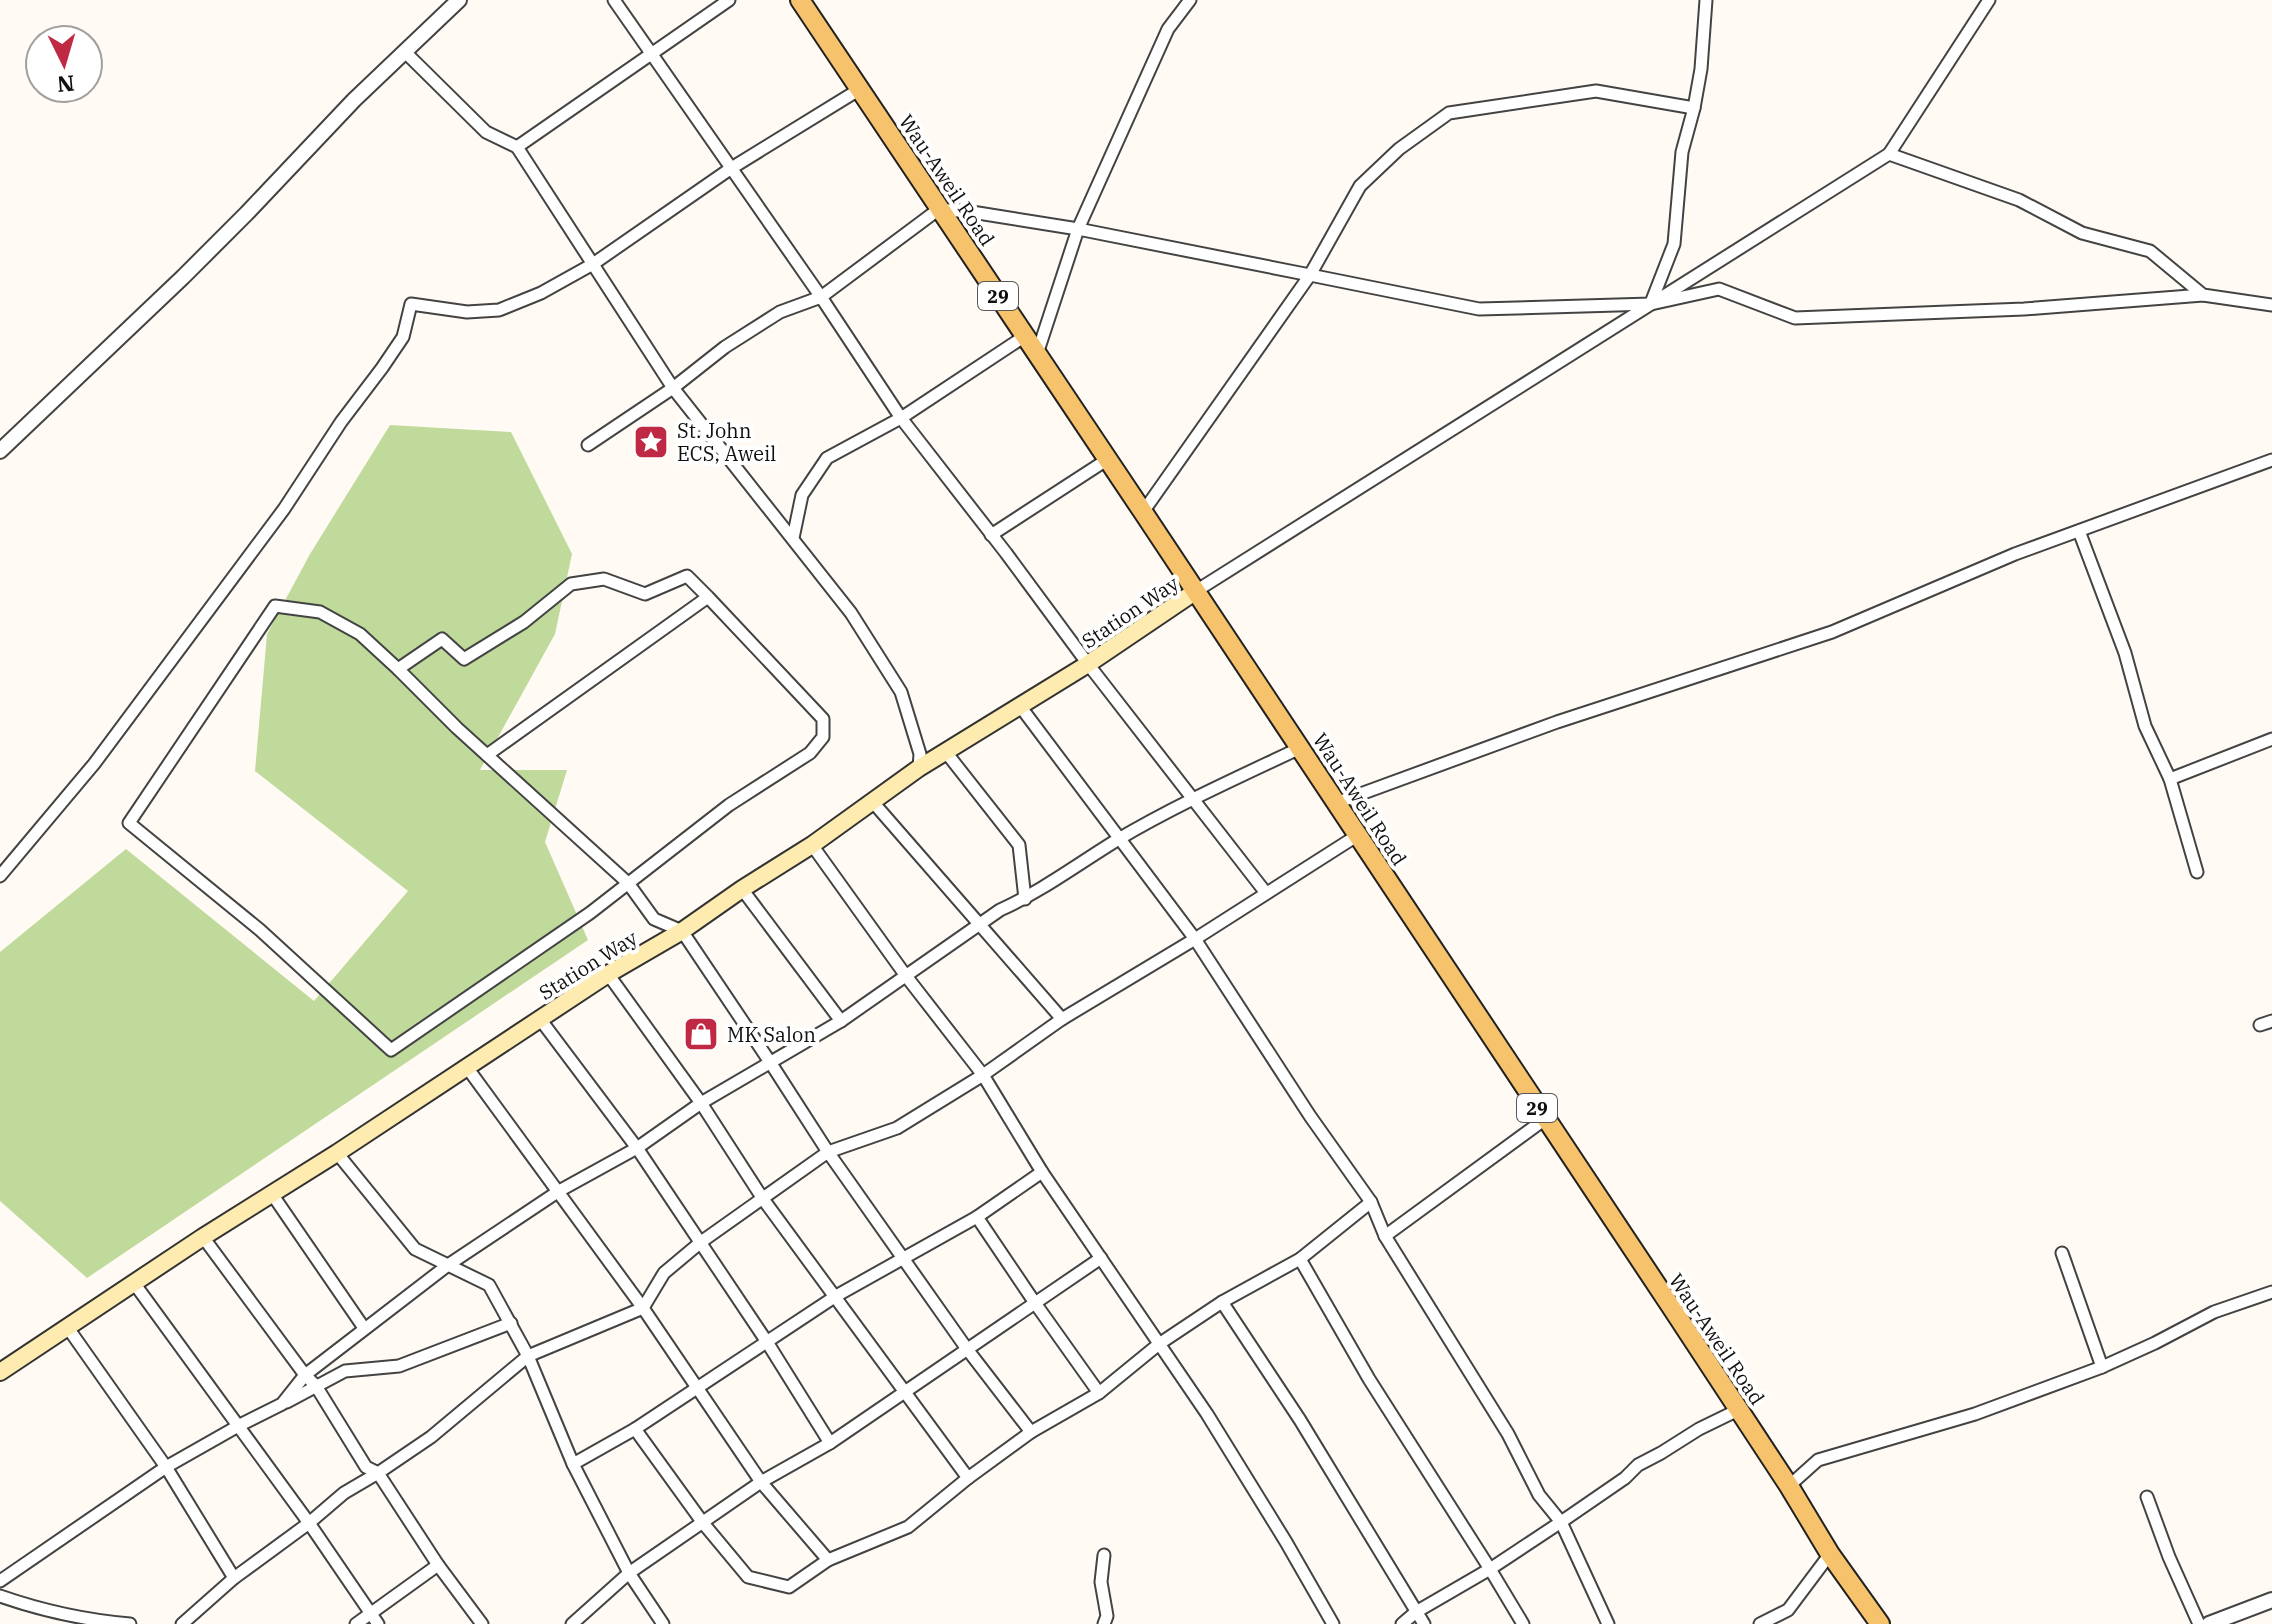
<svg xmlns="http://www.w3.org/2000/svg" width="2272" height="1624" font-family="'IBM Plex Serif',serif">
	<rect width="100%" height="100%" fill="#fffbf4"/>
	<polygon fill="#c0da9c" points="390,425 511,432 572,554 555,634 480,770 567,770 545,842 588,940 87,1278 0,1201 0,952 126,849 314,1001 408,891 255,771 267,634 310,554"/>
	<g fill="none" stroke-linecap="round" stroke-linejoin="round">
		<g stroke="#434343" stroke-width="15">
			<g id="minor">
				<polyline points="614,0 821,297 901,418 1006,553 1088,664 1266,893"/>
				<polyline points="405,52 486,132 517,147 673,388 851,613 901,692 920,754 919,768"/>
				<polyline points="1694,108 1701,69 1706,0"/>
				<polyline points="517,147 729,0"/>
				<polyline points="1889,154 1989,0"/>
				<polyline points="1037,354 1078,229 1310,275 1360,186 1399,149 1449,113 1596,91 1694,108 1682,152 1674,244 1651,303"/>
				<polyline points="588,445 673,388 725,347 780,312 821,297 939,209 978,213 1078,229 1168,29 1190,0"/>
				<polyline points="1143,512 1310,275 1479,309 1651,304 1719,289 1795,318 2024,309 2203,295"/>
				<polyline points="2079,531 2125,653 2145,726 2170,779 2197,872"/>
				<polyline points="991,535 1108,459"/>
				<polyline points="793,538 802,495 827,458 901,418 1025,336"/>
				<polyline points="1196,591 1889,154 2019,200 2082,233 2150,251 2203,295 2272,305"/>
				<polyline points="398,669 457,728 628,883 654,919 682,931 770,1062 828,1152 967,1349 1031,1432"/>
				<polyline points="1020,706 1195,939 1310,1116 1371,1202 1385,1236 1508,1434 1539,1495 1561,1522 1608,1624"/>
				<polyline points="945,751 1019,845 1025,899"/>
				<polyline points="487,755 708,597 823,719 823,737 810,753 729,805 590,913 391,1050 260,930 129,823 275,606 320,612 360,634 398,669 442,639 464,659 524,622 571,584 604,579 645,594 687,576 708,597"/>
				<polyline points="2170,779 2272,739"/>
				<polyline points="872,801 1062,1019"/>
				<polyline points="1336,803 1557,722 1832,632 2015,554 2272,460"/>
				<polyline points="812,845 906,976 983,1075 1042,1172 1207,1414 1286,1542 1333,1624"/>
				<polyline points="0,876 94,764 284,509 341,422 382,368 403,337 411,304 467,312 499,310 541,293 593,264 730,169 860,89"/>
				<polyline points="742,889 841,1021"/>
				<polyline points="608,974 701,1103 763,1199 968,1478"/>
				<polyline points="540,1019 637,1148 767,1342 830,1443"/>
				<polyline points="2260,1025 2272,1021"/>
				<polyline points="466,1066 643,1308 761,1482 828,1560"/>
				<polyline points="337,1153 415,1249 489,1285 528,1356 573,1464 629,1573 663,1624"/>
				<polyline points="272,1194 364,1328"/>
				<polyline points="977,1217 1035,1303 1099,1393"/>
				<polyline points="1385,1236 1545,1119"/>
				<polyline points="203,1237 305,1375 316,1386 366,1467 378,1473 438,1565 482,1624"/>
				<polyline points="2062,1253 2102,1367"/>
				<polyline points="1300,1259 1369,1379 1490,1569 1523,1624"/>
				<polyline points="134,1283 309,1523 378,1624"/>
				<polyline points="1222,1302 1300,1420 1424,1624"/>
				<polyline points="68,1328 166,1467 234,1578"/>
				<polyline points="287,1402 345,1371 399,1366 511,1323"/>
				<polyline points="635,1429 703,1523 748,1577 789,1587 828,1560 908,1527 968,1478 1031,1432 1099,1393 1159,1344 1222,1302 1300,1259 1371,1202"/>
				<polyline points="573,1464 635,1429 836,1296 977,1217 1042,1172"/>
				<polyline points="1789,1486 1818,1460 1975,1414 2102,1367 2155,1343 2214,1312 2272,1292"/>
				<polyline points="2147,1497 2169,1557 2199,1624"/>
				<polyline points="1104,1555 1101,1582 1107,1616 1104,1624"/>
				<path d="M0 1581 166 1467 240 1425 282 1404 305 1375 448 1265 559 1191 637 1148 701 1103 841 1021 1000 910C1042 891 1078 864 1117 840 1176 805 1239 777 1300 748"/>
				<path d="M0 1596C43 1611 84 1620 130 1624"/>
				<polyline points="182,1624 234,1578 309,1523 344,1493 378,1473 431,1437 528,1356 643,1308 664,1273 701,1242 828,1152 897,1128 983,1075 1062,1019 1195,939 1358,835"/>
				<polyline points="356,1624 438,1565"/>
				<polyline points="572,1624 629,1573 761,1482 830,1443 1101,1258"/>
				<polyline points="1402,1624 1416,1612 1490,1569 1561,1522 1625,1478 1638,1465 1661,1453 1699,1429 1738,1410"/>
				<polyline points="1760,1624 1788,1610 1830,1554"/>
			</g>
		</g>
		<g stroke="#434343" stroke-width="18">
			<g id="tertiary">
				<polyline points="0,451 183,277 247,213 354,100 459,0"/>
				<polyline points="2209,1624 2272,1600"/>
			</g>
		</g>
		<g stroke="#323232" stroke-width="20">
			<polyline id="secondary" points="0,1372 203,1237 337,1153 608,974 682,931 742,889 812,845 919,768 1088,664 1196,591"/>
		</g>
		<g stroke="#212121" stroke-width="22">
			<polyline id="primary" points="800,0 1143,512 1672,1308 1789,1486 1830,1554 1880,1624"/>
		</g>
		<use href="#minor" stroke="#fff" stroke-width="11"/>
		<use href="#tertiary" stroke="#fff" stroke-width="14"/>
		<use href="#secondary" stroke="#fdebb0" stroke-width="16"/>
		<use href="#primary" stroke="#f6c36c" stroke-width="18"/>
	</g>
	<defs>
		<g id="sight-square" transform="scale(1.8)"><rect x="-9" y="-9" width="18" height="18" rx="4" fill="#c02944" stroke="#fff"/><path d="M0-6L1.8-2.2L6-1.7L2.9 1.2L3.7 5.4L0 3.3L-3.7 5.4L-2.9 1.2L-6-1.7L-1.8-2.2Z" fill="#fff"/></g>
		<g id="shop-square" transform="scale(1.8)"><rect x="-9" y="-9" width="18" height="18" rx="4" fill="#c02944" stroke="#fff"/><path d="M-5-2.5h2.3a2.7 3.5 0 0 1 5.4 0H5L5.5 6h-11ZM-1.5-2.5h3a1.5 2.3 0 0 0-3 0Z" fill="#fff"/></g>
	</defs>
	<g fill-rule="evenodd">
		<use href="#sight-square" x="651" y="442"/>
		<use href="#shop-square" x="701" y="1034"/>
	</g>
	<g text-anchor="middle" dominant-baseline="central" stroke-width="8" stroke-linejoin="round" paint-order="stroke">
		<g fill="#fff" stroke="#585858" stroke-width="2">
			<rect x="978" y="282" width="40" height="28" rx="6"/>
			<rect x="1517" y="1094" width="40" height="28" rx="6"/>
		</g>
		<g font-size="18" font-weight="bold" fill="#101010">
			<text x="998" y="296">29</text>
			<text x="1537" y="1108">29</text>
		</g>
		<g font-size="20" fill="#101010" stroke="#fff">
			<text transform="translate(947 180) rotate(56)">Wau-Aweil Road</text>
			<text transform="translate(1130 612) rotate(-34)">Station Way</text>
			<text transform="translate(1360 799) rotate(57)">Wau-Aweil Road</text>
			<text transform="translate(588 965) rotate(-32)">Station Way</text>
			<text transform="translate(1717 1339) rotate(56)">Wau-Aweil Road</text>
		</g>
		<g font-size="20" fill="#101010" stroke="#fff" text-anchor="start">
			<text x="677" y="430">St. John<tspan x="677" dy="23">ECS, Aweil</tspan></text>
			<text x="727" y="1034">MK Salon</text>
		</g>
	</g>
	<g transform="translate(64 64) rotate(175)"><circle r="38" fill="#ffffff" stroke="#9f9f9f" stroke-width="2"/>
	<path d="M0-6L14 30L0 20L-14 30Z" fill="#c02944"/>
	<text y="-12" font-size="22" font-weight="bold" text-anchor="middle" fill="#101010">N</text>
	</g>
</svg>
